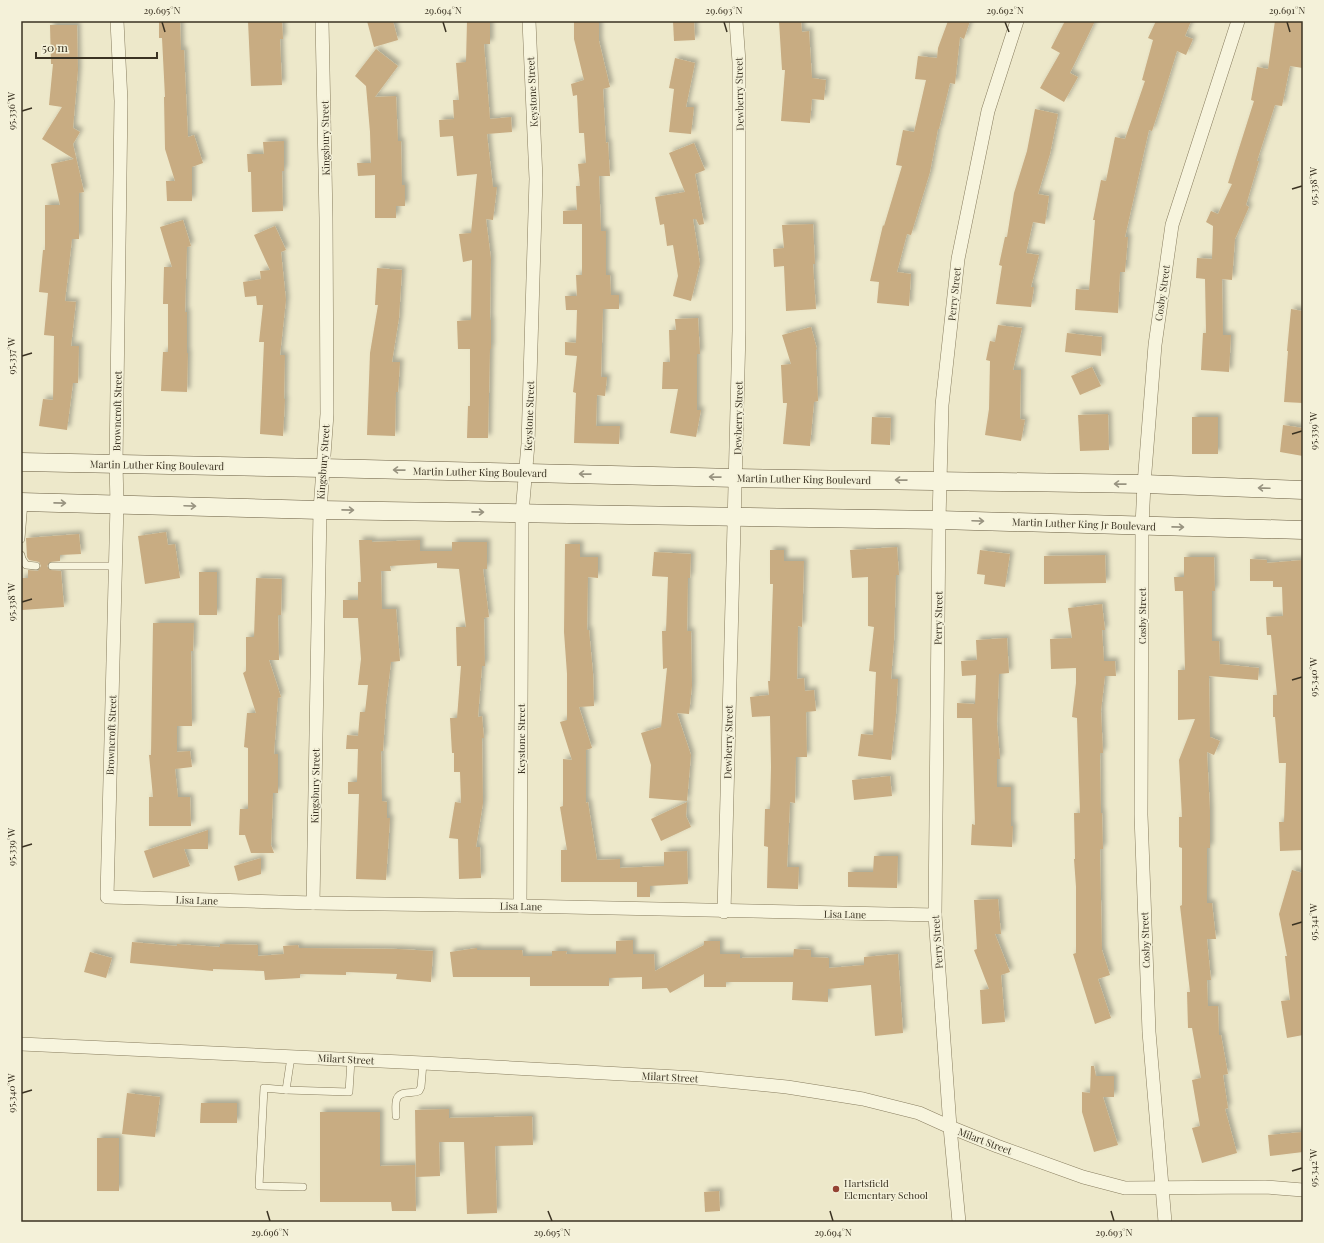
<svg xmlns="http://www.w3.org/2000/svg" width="1324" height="1243" font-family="'Playfair Display',serif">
	<defs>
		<filter id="shadow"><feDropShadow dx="3.5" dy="-3.5" stdDeviation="2" flood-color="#0004"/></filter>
	</defs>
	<rect width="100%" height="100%" fill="#ede8ca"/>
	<g fill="#c8ac82" filter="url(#shadow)">
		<polygon points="159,21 180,21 181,50 184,50 188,137 194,135 203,163 192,167 192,201 167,201 166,181 175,181 165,149 164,97 165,97 162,38 159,38"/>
		<polygon points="248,21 282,21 283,39 280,39 282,85 251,86"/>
		<polygon points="367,21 393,21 398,40 374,47"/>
		<polygon points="467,21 490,21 490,44 484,44 490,119 511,117 512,132 487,134 493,187 497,187 493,220 486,219 491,259 490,320 491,320 491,349 490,349 488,438 467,438 468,406 470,406 470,349 458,349 457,321 471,320 472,260 463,262 459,234 471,233 477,174 457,176 453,136 440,137 439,120 454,119 453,100 459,100 456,63 466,62"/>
		<polygon points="574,21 599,21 599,41 610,87 603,89 606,143 608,142 610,176 599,176 601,231 606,231 606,275 610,275 611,295 619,295 619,309 603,309 601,377 607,377 605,396 597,395 596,426 620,426 619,444 574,443 576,393 573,392 577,356 565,355 565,342 576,343 577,310 566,310 565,296 577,296 576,275 582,275 582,224 563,224 563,211 577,210 576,186 580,186 578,164 586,163 584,133 579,133 577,95 573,96 571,84 584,80 574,39"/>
		<polygon points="673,21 694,21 695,40 674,41"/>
		<polygon points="779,21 801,21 802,32 809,31 812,78 826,80 824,100 812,99 810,123 781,121 785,70 782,70"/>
		<polygon points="948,21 970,21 964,39 960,37 955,84 950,83 939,129 938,129 930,172 911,235 907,234 897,272 911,274 909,306 877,303 879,282 870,281 883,225 884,226 902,166 896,165 903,130 914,132 926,80 915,79 918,56 937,58 938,48"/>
		<polygon points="1065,21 1095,21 1070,73 1078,77 1064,102 1040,88 1060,53 1051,48"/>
		<polygon points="1156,21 1191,21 1185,36 1193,39 1186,55 1177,51 1162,100 1152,131 1149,130 1125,237 1128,237 1125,272 1120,272 1118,313 1075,310 1076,289 1089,290 1095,220 1093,220 1101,180 1106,181 1115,137 1125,139 1145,81 1142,80 1153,40 1148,38"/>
		<polygon points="1275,21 1303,21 1303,68 1290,66 1282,106 1275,105 1257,161 1259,161 1246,205 1249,207 1235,239 1232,280 1222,279 1223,335 1231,335 1229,372 1201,370 1203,333 1206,333 1205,279 1196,278 1197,258 1212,259 1213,226 1206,222 1211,211 1218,214 1232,184 1228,183 1254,101 1251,100 1257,67 1268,69"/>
		<polygon points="50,25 77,25 78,70 73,128 80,132 73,144 84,192 79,193 79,239 72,239 65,301 76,302 71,346 79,346 78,383 73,383 67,430 39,426 43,399 53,400 54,336 44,335 48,293 39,292 43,250 45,250 45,205 60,205 51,164 74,159 42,139 62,107 49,105 53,64 51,64"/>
		<polygon points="376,49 398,66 375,97 396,96 398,141 401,141 402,185 405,185 405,206 396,206 396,218 375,218 375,175 358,176 357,163 371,163 370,132 366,86 355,76"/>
		<polygon points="675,58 695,63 686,107 694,107 691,134 669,132 674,89 669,88"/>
		<polygon points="1035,109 1058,114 1050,154 1038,194 1049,196 1045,224 1033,222 1026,253 1039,255 1031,287 1034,287 1031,307 996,304 1002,266 999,265 1005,237 1007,237 1014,193 1027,151"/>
		<polygon points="284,141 284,171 282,171 283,211 252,212 251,172 248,172 247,154 264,154 263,142"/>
		<polygon points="694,143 705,170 695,174 704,224 699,225 696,219 693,219 700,264 691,301 673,296 678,276 673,245 667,246 664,224 660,225 655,197 685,192 669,153"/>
		<polygon points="183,220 191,246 187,247 185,312 187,312 187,353 188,353 187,392 161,391 163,352 168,352 168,304 163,304 164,267 172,267 160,227"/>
		<polygon points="813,224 815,264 813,264 816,309 786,311 784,266 774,267 773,249 784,248 782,225"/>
		<polygon points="275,226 286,250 281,252 286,300 280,355 285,355 284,399 285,399 283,436 260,434 264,342 259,342 263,305 257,305 256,296 245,297 243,282 261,279 260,271 270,270 254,235"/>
		<polygon points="377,268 402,270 399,318 392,362 400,362 398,392 396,392 395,436 367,435 370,353 378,305 375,305"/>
		<polygon points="1291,309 1303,311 1303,403 1284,402 1288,351 1287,351"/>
		<polygon points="698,318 700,354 697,354 697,410 701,410 696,437 670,433 678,389 662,389 663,362 670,362 669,330 676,330 675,319"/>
		<polygon points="998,325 1022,328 1013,370 1021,370 1020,419 1025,420 1021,441 985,435 989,409 990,361 986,360 990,341 995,342"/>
		<polygon points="811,327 817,349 816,350 818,401 814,402 810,446 783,444 787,403 783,403 781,365 791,364 782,335"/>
		<polygon points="1067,333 1102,337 1101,356 1065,352"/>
		<polygon points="1092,367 1101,386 1080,395 1071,376"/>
		<polygon points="1108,414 1109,450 1080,451 1078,415"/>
		<polygon points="872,417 891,418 890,445 871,444"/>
		<rect x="1192" y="417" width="26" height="37"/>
		<polygon points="1283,425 1303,428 1303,456 1280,452"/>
		<polygon points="166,532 168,545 175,544 180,578 145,584 138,536"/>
		<polygon points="79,534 81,554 60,555 60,561 50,562 47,566 50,570 61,571 64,607 22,610 21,578 28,578 28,570 38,571 41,566 39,562 29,560 27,557 26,538"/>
		<polygon points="359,540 372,540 372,542 420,540 420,551 452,551 452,542 487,542 487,569 483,569 489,617 484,618 485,666 482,666 478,717 482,716 484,738 482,738 483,803 476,847 480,847 481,878 459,879 458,839 449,838 455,802 461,803 460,772 454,772 454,753 452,753 450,718 457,718 461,666 457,666 456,627 466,627 459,569 437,568 437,563 390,566 391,571 381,571 382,609 396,609 400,661 391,662 386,704 383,751 381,751 382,801 387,802 387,818 390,818 386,880 356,879 359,794 348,794 348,782 357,782 358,749 346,749 347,735 358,736 360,712 365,712 368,685 358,685 361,659 358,618 343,618 343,600 358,600 358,582 361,582"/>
		<polygon points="565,544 580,544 580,557 598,557 598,578 588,577 587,630 589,630 593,673 594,706 579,707 592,748 586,750 586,803 588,802 597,860 620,859 620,868 664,866 664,852 687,851 688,884 650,886 650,897 637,897 637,882 561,882 561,850 567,850 560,807 563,806 563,759 572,760 560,722 567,720 567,674 564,632"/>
		<polygon points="897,547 899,575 896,575 894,641 891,679 898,679 896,714 891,760 858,756 861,734 873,735 876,672 869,671 874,627 868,626 868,577 852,578 850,550"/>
		<polygon points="770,550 784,550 784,561 804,561 802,627 798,626 797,679 804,678 805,691 814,690 816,711 806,712 807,757 796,757 795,803 790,802 787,867 799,867 798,889 767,888 768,847 764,846 765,809 770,809 771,767 770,716 752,717 750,697 769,695 768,681 770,681 773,584 770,584"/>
		<polygon points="980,550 1010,554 1005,587 984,584 985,575 977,574"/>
		<polygon points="654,552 691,554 690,578 688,578 687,631 691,631 692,686 689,714 677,713 691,755 687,801 649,798 651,765 641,733 661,727 667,668 663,669 662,631 666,631 668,577 652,576"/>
		<polygon points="1105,555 1106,583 1044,584 1044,556"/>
		<polygon points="1184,557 1214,557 1215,591 1212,591 1212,641 1219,641 1220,664 1259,668 1258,680 1209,676 1210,737 1220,741 1214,755 1207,752 1210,811 1210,848 1207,848 1207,903 1212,903 1216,939 1207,939 1211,980 1207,980 1208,1006 1218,1006 1219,1035 1221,1035 1228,1074 1223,1075 1228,1108 1225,1109 1237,1153 1202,1163 1192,1128 1200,1126 1192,1080 1201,1078 1192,1028 1188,1028 1187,992 1190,992 1180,906 1182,905 1182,848 1179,847 1179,817 1182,817 1179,760 1195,719 1178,720 1178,670 1185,670 1183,591 1175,591 1174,577 1184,577"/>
		<polygon points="1250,559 1267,560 1267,563 1303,560 1303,850 1280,851 1279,822 1284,822 1286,763 1279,763 1275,717 1273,717 1273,695 1277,695 1271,635 1267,635 1266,617 1283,616 1282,587 1273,587 1273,581 1250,581"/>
		<rect x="199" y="572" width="18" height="43"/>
		<polygon points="256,578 282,579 281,615 278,615 279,660 269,660 281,697 278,698 274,754 278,754 278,793 273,793 271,845 274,853 251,853 245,835 239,835 240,809 248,809 248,748 244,747 247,713 256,713 243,673 246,671 246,637 254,637"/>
		<polygon points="1102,604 1105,630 1102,630 1104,661 1115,661 1116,676 1105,676 1101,711 1103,753 1100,753 1101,813 1102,813 1103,849 1100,849 1102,950 1110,975 1098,979 1111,1018 1095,1024 1073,954 1076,953 1076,887 1074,859 1075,859 1074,813 1080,813 1077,718 1072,717 1076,683 1076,668 1051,669 1050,639 1072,638 1068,608"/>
		<polygon points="153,623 194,623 193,651 191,651 192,726 177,726 177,752 190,751 192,767 175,769 178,797 190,797 191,826 149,826 149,797 153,797 149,755 151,755"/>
		<polygon points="1007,638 1009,673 999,674 997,724 1000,759 997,759 997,787 1011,787 1011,826 1013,826 1012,847 971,845 972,824 975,825 972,718 957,718 957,703 975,704 976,675 962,676 961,661 977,660 976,640"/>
		<polygon points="890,776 892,796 854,800 852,780"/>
		<polygon points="687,802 686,816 691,827 661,841 651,819"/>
		<polygon points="208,830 208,849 184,849 190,866 153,878 144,851"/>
		<polygon points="874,856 898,856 897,888 848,887 848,872 873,872"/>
		<polygon points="261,858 261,874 238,881 234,866"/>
		<polygon points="1292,870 1303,873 1303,1035 1287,1038 1281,1001 1290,1000 1285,956 1287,956 1279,914"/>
		<polygon points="998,899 1001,934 995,934 1010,972 1001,975 1005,1022 982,1024 980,990 989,989 974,950 977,949 974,900"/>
		<polygon points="633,940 633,954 654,954 655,971 704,945 704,941 720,941 720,954 740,954 740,958 793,957 794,949 811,950 811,957 829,958 829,968 864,965 864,957 898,954 903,1033 875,1036 871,985 828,989 828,1002 792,1000 793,982 726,982 726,987 704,987 704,974 670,993 667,988 642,989 642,977 609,978 609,986 530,986 530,977 453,977 450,952 477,948 477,950 522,950 523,956 552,956 552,951 567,951 566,954 616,954 616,941"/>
		<polygon points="132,942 177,946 177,944 220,947 220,944 258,945 258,956 284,954 283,946 298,945 299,948 398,949 433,951 431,982 396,979 397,974 346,972 346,975 300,974 300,978 265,980 264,971 213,969 213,971 130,963"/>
		<polygon points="90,952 112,958 106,978 84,972"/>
		<polygon points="1091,1066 1094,1066 1096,1076 1114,1076 1114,1097 1103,1097 1118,1145 1094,1152 1082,1112 1082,1092 1090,1093"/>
		<polygon points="127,1093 160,1097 155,1137 122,1134"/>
		<polygon points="201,1103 237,1103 237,1123 200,1123"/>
		<polygon points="449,1109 449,1118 532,1116 533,1145 495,1146 497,1213 467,1214 464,1142 439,1142 440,1176 416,1177 415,1110"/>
		<polygon points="320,1112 380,1112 380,1166 415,1165 416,1211 392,1211 391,1202 320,1202"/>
		<polygon points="1303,1132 1303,1152 1270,1156 1268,1135"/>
		<rect x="97" y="1138" width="22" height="53"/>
		<polygon points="719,1191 720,1211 705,1212 704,1192"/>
	</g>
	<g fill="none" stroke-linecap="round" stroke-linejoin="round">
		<g stroke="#887d5f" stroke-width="8">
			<g id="service">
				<polyline points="21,539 24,502"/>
				<polyline points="21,555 22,559 26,565 36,566"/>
				<polyline points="52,566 116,566"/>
				<polyline points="291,1057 286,1090 349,1092 351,1060"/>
				<polyline points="286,1090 264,1088 259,1186 303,1187"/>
				<path d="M396 1116C396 1106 393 1094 406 1093 411 1092 415 1093 419 1091L421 1087 423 1063"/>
			</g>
		</g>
		<g stroke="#887d5f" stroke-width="14">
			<g id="minor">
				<polyline points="117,21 121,101 116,464 117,504 107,897 313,903 520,906 935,915"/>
				<polyline points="313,903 320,510 327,414 326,218 322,21"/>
				<polyline points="520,906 522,513 528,444 536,179 529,21"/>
				<polyline points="724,912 739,331 739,62 736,21"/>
				<polyline points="21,1044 423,1063 696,1078 787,1087 863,1099 919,1113 950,1127 997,1146 1083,1177 1125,1188 1265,1187 1303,1190"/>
				<polyline points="959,1222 950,1127 935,915 939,520 942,405 958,259 988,111 1017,21"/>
				<polyline points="1165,1222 1149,1032 1141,815 1142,526 1144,484 1155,345 1172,225 1238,21"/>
			</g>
		</g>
		<g stroke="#6a5e42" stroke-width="19">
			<g id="secondary">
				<polyline points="21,462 323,468 736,478 1144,484 1303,490"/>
				<polyline points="21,502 320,510 939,520 1303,530"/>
			</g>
		</g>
		<use href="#service" stroke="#f7f4dd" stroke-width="7"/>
		<use href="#minor" stroke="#f7f4dd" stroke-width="13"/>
		<use href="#secondary" stroke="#f7f4dd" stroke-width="18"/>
	</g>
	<defs><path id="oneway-shaft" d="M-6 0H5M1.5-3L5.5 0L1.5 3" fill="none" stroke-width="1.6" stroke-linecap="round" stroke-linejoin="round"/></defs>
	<g stroke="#989380">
		<use href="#oneway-shaft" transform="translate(399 470) rotate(-179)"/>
		<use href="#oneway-shaft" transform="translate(585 474) rotate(-179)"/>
		<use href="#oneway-shaft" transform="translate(715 477) rotate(-179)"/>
		<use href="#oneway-shaft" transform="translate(901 480) rotate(-179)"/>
		<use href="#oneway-shaft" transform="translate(1120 484) rotate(-179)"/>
		<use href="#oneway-shaft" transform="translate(1264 488) rotate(-178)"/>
		<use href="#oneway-shaft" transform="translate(60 503) rotate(1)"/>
		<use href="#oneway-shaft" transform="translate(190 506) rotate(2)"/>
		<use href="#oneway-shaft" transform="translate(348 510) rotate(1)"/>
		<use href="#oneway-shaft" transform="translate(478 512) rotate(1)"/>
		<use href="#oneway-shaft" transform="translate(978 521) rotate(2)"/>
		<use href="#oneway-shaft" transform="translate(1178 527) rotate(1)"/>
	</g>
	<path fill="none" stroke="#3a3222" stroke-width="1.5" d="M162 22 165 32M443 22 446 32M724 22 727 32M1005 22 1009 32M1287 22 1290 32M22 111 32 108M1292 189 1302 186M22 356 32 353M1292 434 1302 431M22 602 32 599M1292 680 1302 677M22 847 32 844M1292 925 1302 922M22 1093 32 1090M1292 1171 1302 1168M267 1211 270 1221M548 1211 552 1221M830 1211 833 1221M1111 1211 1114 1221"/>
	<circle fill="#944333" stroke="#f4f1d9" stroke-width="1.5" cx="836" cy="1189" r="4"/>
	<g text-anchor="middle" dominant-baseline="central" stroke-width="3" stroke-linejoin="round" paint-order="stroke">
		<g font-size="10" fill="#3a3222" stroke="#f4f1d9">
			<text transform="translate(532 92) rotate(-93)">Keystone Street</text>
			<text transform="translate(739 94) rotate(-91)">Dewberry Street</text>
			<text transform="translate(325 138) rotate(-91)">Kingsbury Street</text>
			<text transform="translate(1162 293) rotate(-82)">Cosby Street</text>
			<text transform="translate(954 294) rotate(-84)">Perry Street</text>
			<text transform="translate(117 411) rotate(-89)">Browncroft Street</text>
			<text transform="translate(529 416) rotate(-88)">Keystone Street</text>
			<text transform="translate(738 418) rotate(-89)">Dewberry Street</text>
			<text transform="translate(323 462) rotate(-86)">Kingsbury Street</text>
			<text transform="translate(157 465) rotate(1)">Martin Luther King Boulevard</text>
			<text transform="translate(480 472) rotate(1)">Martin Luther King Boulevard</text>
			<text transform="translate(804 479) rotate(1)">Martin Luther King Boulevard</text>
			<text transform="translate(1084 524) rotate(2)">Martin Luther King Jr Boulevard</text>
			<text transform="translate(1142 616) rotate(-90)">Cosby Street</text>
			<text transform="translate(938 618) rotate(-89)">Perry Street</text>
			<text transform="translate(111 735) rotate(-88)">Browncroft Street</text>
			<text transform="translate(521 739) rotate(-90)">Keystone Street</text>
			<text transform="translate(728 742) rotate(-89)">Dewberry Street</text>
			<text transform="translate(315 786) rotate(-89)">Kingsbury Street</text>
			<text transform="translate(197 900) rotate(2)">Lisa Lane</text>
			<text transform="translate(521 906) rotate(1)">Lisa Lane</text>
			<text transform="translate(845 914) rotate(1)">Lisa Lane</text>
			<text transform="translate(1145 940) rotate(-92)">Cosby Street</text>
			<text transform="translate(937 942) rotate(-94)">Perry Street</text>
			<text transform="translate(346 1059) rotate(3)">Milart Street</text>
			<text transform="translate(670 1077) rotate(3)">Milart Street</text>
			<text transform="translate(985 1141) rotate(21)">Milart Street</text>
		</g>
		<g font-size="10" fill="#3a3222" stroke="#f4f1d9" text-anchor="start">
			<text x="844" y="1183">Hartsfield<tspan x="844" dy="12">Elementary School</tspan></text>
		</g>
	</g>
	<rect width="1324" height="1243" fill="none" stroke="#f4f1d9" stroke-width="44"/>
	<path d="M36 52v6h121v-6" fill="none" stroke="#3a3222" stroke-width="2"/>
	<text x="42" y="52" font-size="12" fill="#3a3222" stroke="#f4f1d9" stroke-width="3" paint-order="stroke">50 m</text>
	<rect x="22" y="22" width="1280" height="1199" fill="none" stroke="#3a3222" stroke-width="1.5"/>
	<g font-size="10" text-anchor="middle" fill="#3a3222">
		<text x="162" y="14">29.695°N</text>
		<text x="443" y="14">29.694°N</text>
		<text x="724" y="14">29.693°N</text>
		<text x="1005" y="14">29.692°N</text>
		<text x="1287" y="14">29.691°N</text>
		<text transform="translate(11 111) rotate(-90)" y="4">95.336°W</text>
		<text transform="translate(1313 186) rotate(-90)" y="4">95.338°W</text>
		<text transform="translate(11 356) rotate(-90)" y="4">95.337°W</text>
		<text transform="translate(1313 431) rotate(-90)" y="4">95.339°W</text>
		<text transform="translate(11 602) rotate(-90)" y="4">95.338°W</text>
		<text transform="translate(1313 677) rotate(-90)" y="4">95.340°W</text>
		<text transform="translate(11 847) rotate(-90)" y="4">95.339°W</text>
		<text transform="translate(1313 922) rotate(-90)" y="4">95.341°W</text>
		<text transform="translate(11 1093) rotate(-90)" y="4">95.340°W</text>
		<text transform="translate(1313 1168) rotate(-90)" y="4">95.342°W</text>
		<text x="270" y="1236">29.696°N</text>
		<text x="552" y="1236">29.695°N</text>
		<text x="833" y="1236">29.694°N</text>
		<text x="1114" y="1236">29.693°N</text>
	</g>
</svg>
